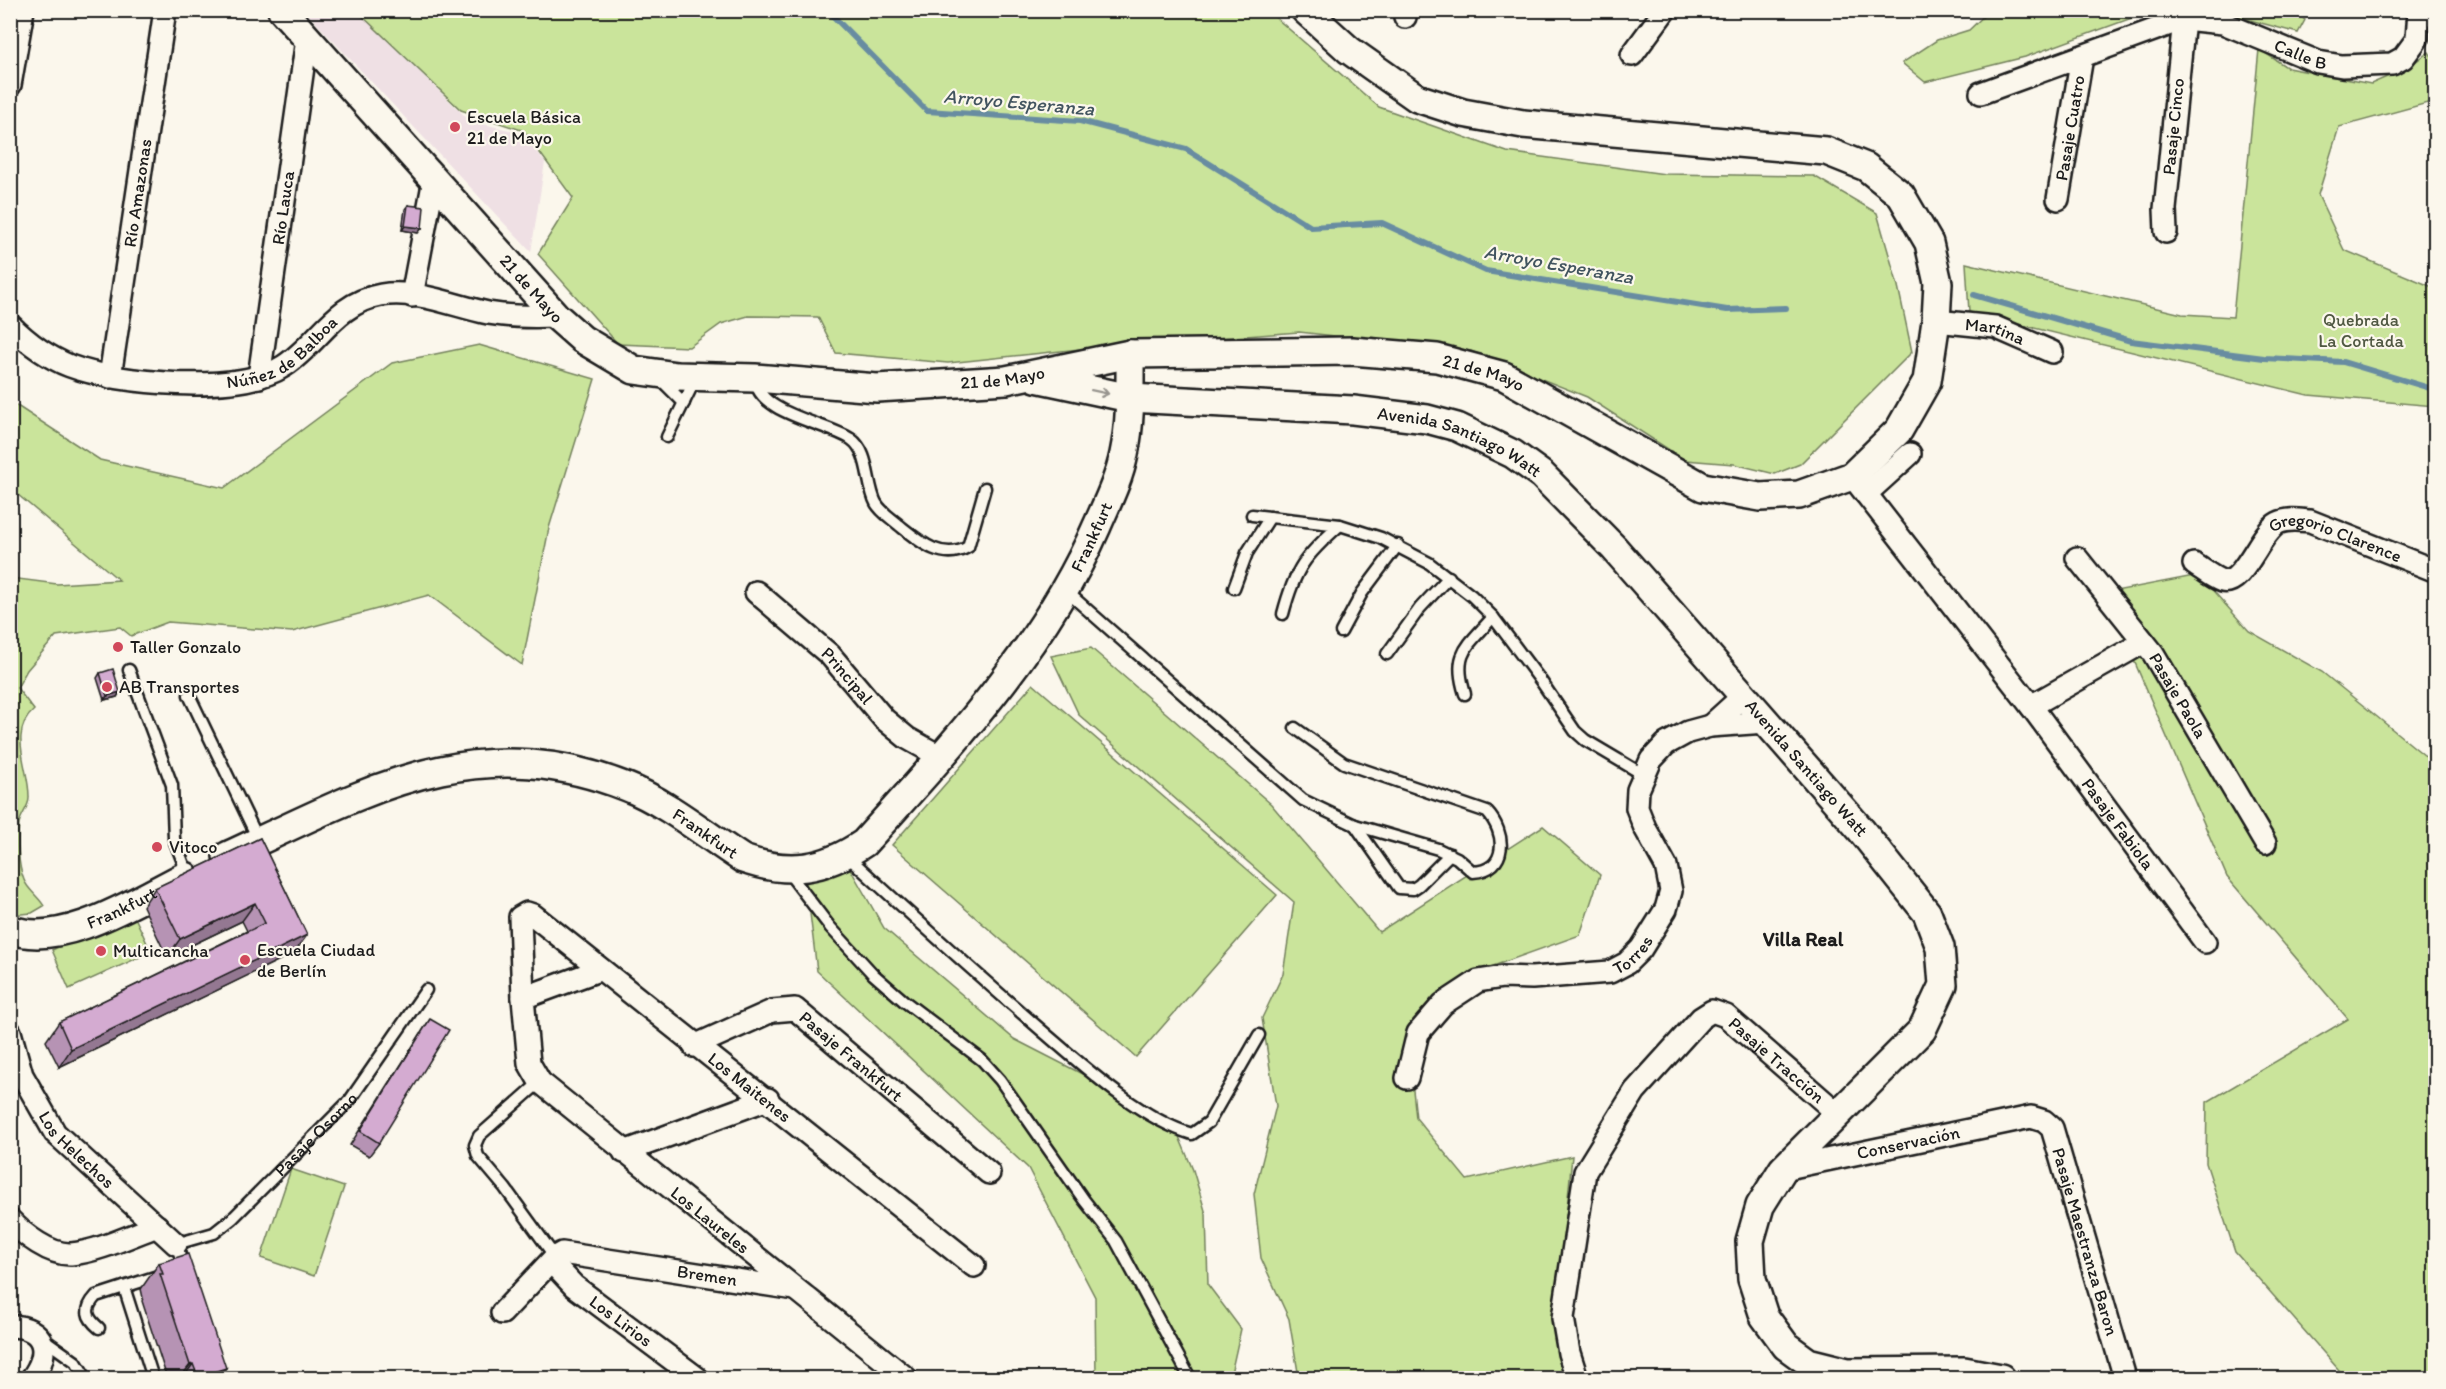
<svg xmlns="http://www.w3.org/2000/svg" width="2446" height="1389" font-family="Itim,sans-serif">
	<rect width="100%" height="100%" fill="#fbf7ec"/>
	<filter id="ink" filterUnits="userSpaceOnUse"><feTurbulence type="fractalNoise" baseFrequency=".0167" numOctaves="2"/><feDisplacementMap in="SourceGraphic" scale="12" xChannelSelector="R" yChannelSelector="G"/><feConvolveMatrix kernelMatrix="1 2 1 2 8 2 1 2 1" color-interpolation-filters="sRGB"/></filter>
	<g filter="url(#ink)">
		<polygon fill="#efe0e4" points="305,11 357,11 470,121 523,133 545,162 531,252"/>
		<g fill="#cae49b" stroke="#73805c" stroke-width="1.5">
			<polygon points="1990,10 2151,10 2151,11 2025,57 1925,82 1902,63 1937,40 1969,30"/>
			<polygon points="357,11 1268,11 1379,107 1507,152 1665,174 1814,176 1877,213 1898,286 1912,352 1800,464 1775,474 1734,464 1685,460 1587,397 1471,351 1299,332 1099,347 948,363 836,353 818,317 748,316 721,324 689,347 618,344 538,254 573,198 524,131 461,110"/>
			<polygon points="2217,11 2294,11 2305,20 2298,33"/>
			<polygon points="2259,49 2288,68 2371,84 2405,69 2429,52 2435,61 2435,101 2339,127 2318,195 2344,250 2435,288 2435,406 2308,395 1969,312 1966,263 2182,314 2233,317"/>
			<path d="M479 345 595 379 549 528 522 665 429 595 292 632 168 622 131 636 120 627 56 636 27 670 17 688 34 710C7 733 30 769 29 798 29 807 20 816 19 824 17 840 18 866 24 880 27 889 39 897 44 906L32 913 11 915V578L57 584 119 580 11 489V402L100 460 224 488 392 363Z"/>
			<polygon points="2199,575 2249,631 2322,672 2435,764 2435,1378 2346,1378 2235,1252 2206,1163 2207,1102 2348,1019 2227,877 2105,593"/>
			<polygon points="1091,648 1271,804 1379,932 1543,826 1600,875 1580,935 1471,974 1409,1053 1416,1118 1467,1180 1572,1156 1557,1313 1581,1378 1299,1378 1289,1319 1261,1258 1254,1194 1276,1106 1262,1018 1283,974 1294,902 1079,715 1051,656"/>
			<polygon points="1033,684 1277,895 1136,1057 892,845"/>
			<polygon points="848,865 884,928 1014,1039 1172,1120 1193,1170 1206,1214 1208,1285 1241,1329 1230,1378 1096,1378 1095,1297 1028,1168 817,971 805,872"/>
			<polygon points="133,913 151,952 69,989 52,950"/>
			<polygon points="291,1169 344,1187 314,1276 261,1258"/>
		</g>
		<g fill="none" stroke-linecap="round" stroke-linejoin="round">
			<g stroke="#678ca1" stroke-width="6">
				<polyline points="827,10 927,111 1080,121 1186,149 1311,227 1382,223 1486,271 1727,310 1786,308"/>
				<polyline points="1974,295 2131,341 2264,358 2343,362 2436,390"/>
			</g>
			<g stroke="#1c1c1c" stroke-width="15">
				<g id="service">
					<path d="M755 378C757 414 825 422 851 439 870 452 866 484 876 503 881 512 891 518 899 525 919 541 942 562 968 547L985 488"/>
					<polyline points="660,379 684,403"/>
					<polyline points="667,437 690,390"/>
					<polyline points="1252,515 1340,525 1381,538 1429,563 1472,596 1493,617 1541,681 1575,731 1585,740 1644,775"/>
					<polyline points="1234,588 1247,553 1270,517"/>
					<path d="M1065 590 1303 800 1355 825 1438 849 1457 858 1473 872C1509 870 1506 832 1487 812L1344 763 1295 728"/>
					<path d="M1283 614C1295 568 1305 556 1340 525"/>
					<polyline points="1341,632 1362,593 1398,545"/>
					<polyline points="1387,654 1420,608 1449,577"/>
					<polyline points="129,670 172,785 174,839 188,875"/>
					<path d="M1465 694C1452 653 1467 647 1493 617"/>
					<polyline points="189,695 259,841"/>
					<polyline points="1355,825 1399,888 1413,889 1419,885 1450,854"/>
					<path d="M846 855C910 914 974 972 1040 1029 1081 1064 1140 1119 1192 1134L1209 1122 1259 1035"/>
					<polyline points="788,872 830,927 873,974 904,1001 982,1060 1000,1080 1084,1200 1116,1241 1190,1378"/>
					<polyline points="540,1082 479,1136 475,1145 478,1156 505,1188 555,1257"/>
					<path id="s1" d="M185 1269 176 1244 214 1233 233 1218 350 1100 426 990"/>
					<polyline points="124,1287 153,1378"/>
					<path d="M99 1328C86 1317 84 1309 96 1296L161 1275"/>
					<polyline points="42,1338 76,1362 86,1378"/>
				</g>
			</g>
			<g stroke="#1c1c1c" stroke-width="26">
				<g id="minor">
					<polyline points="1404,10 1405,17"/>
					<polyline points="1632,55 1665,10"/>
					<polyline points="10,85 23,10"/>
					<path id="s2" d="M1981 93 2184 19 2223 23 2318 62 2342 66 2392 64 2403 58 2417 39 2419 10"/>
					<path id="s3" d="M2058 199 2082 57"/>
					<path id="s4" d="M2166 232 2165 209 2184 19"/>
					<polyline points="412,296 434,179"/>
					<path id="s5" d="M1936 321 1995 327 2052 352"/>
					<path id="s6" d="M10 325C27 342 47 357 70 366 118 384 240 395 284 366 319 343 335 303 381 295 416 289 454 306 488 313 511 317 533 317 556 316"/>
					<path id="s7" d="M110 377 165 10"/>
					<path id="s8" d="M259 377 307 39"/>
					<path id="s9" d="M1852 476 2031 706 2205 942"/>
					<polyline points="1866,494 1910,454"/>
					<path id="s10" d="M2077 558 2153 653 2265 843"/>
					<path id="s11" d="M2194 564C2202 569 2213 578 2222 581 2243 587 2259 533 2278 523 2288 518 2299 520 2310 521L2436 571"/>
					<path id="s12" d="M756 592 830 655 884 719 907 738 941 757"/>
					<polyline points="2031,706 2144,642"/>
					<polyline points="1710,726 1743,696"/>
					<polyline points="523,998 599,970"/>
					<path id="s13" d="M10 1032 22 1075 55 1133 176 1244"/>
					<path id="s14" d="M694 1046 772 1011 795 1009 989 1173"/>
					<path id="s15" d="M1407 1078 1418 1033 1443 1004 1478 981 1503 977 1532 978 1610 972 1627 963 1641 949 1666 909 1671 891 1666 866 1645 828 1637 808 1638 790 1651 760 1666 744 1688 732 1710 726 1766 722"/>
					<polyline points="624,1152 768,1099"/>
					<path id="s16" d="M1783 1169 2031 1117 2044 1121 2052 1128 2125 1378"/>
					<path d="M10 1220C24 1235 50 1255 71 1254 97 1252 132 1235 157 1226"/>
					<path id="s17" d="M555 1257 559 1270 574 1286 697 1378"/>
					<path id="s18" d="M502 1313 555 1257 562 1253 795 1289"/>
					<path d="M10 1326C46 1327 51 1352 32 1378"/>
					<path id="s19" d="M906 1378 540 1082 529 1063 523 998 520 917 527 913 533 915 974 1266"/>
					<path id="s20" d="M1577 1378 1569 1353 1563 1318 1585 1172 1635 1091 1701 1018 1712 1011 1726 1016 1837 1113"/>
				</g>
			</g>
			<g stroke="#1c1c1c" stroke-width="32">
				<g id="tertiary">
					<path id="s21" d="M282 10 556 316 582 339 634 370 677 376 755 378 877 388 1006 380 1130 354 1352 351 1437 358 1504 376 1703 487 1760 497 1799 495 1852 476 1899 430 1927 381 1936 321 1938 283 1929 243 1901 195 1866 167 1826 151 1523 124 1463 113 1417 98 1349 50 1305 10"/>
					<polyline points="2429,10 2436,14"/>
					<path id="s22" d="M1036 378 1130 398 1353 410 1427 419 1457 427 1513 454 1542 475 1614 548 1861 830 1927 913 1940 947 1943 985 1922 1030 1783 1169 1760 1206 1750 1241 1752 1279 1764 1316 1786 1346 1808 1362 1848 1372 1964 1371 2001 1378"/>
					<path id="s23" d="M227 856C364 793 472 726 627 787 666 802 707 836 743 859 789 875 824 870 864 843 951 746 1044 648 1097 526 1107 503 1119 479 1124 454 1131 421 1130 387 1130 354"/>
					<path id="s24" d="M10 929C61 950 139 899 185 876"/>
				</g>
			</g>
			<use href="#service" stroke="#fbf7ec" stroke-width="10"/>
			<use href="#minor" stroke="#fbf7ec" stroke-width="21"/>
			<use href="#tertiary" stroke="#fbf7ec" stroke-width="27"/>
		</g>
		<g fill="#b693b4" stroke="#1c1c1c" stroke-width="1.5">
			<polygon points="408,205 422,228 418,233 402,230 405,209"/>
			<polygon points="100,673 120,692 117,697 104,700 97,678"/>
			<polygon points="260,838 307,935 294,953 59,1067 46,1041 59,1022 247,931 242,921 167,957 143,906 155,888"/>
			<polygon points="430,1019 379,1143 369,1156 350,1145"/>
			<polygon points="159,1263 219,1378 167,1378 142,1301 143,1298 141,1289"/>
		</g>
		<g fill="#947892" stroke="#1c1c1c" stroke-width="1.5">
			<polygon points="405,226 422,228 418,233 402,230"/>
			<polygon points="120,692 117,697 104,700 107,696"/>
			<polygon points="255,903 242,921 167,957 180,939"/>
			<polygon points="307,935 294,953 59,1067 71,1049"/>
			<polygon points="193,1364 183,1378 180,1378 190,1365"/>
			<polygon points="226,1368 219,1378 197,1378 198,1377"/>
		</g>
		<g fill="#d4abd1" stroke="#1c1c1c" stroke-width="1.5">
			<polygon points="408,205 424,207 422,228 405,226"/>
			<polygon points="113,669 120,692 107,696 100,673"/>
			<polygon points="260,838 307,935 71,1049 59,1022 265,923 255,903 180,939 155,888"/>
			<polygon points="430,1019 449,1030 379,1143 360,1131"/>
			<polygon points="188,1254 226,1368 198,1377 193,1364 190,1365 160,1274 163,1274 159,1263"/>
		</g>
		<defs><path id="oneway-shaft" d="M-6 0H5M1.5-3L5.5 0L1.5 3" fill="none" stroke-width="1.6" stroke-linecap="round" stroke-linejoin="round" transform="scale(1.5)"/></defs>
		<use stroke="#97948e" href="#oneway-shaft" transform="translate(1100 392) rotate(12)"/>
	</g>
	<g fill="#d1495b" stroke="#fbf7ec" stroke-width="2">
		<circle cx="455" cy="127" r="6"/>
		<circle cx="118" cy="647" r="6"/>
		<circle cx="107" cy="687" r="6"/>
		<circle cx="157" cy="847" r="6"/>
		<circle cx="101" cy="951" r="6"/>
		<circle cx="245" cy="960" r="6"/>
	</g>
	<g text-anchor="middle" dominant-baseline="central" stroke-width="4.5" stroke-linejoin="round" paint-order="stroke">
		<g font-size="18" fill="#1c1c1c" stroke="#fbf7ec">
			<text stroke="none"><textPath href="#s2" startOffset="339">Calle B</textPath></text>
			<text stroke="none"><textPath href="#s4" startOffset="106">Pasaje Cinco</textPath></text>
			<text stroke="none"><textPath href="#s3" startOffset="72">Pasaje Cuatro</textPath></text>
			<text stroke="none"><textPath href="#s7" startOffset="186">Río Amazonas</textPath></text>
			<text stroke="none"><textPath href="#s8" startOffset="171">Río Lauca</textPath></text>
			<text stroke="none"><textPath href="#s21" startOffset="374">21 de Mayo</textPath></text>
			<text stroke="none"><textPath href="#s5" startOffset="60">Martina</textPath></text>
			<text stroke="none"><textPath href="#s6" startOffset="296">Núñez de Balboa</textPath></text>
			<text stroke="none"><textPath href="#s21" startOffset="1362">21 de Mayo</textPath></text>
			<text stroke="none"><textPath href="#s21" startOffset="876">21 de Mayo</textPath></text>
			<text stroke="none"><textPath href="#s22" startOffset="432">Avenida Santiago Watt</textPath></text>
			<text stroke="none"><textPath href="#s23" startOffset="1068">Frankfurt</textPath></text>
			<text stroke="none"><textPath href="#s11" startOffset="177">Gregorio Clarence</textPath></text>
			<text stroke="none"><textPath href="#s12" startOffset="124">Principal</textPath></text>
			<text stroke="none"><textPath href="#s10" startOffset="171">Pasaje Paola</textPath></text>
			<text stroke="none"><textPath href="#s22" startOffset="918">Avenida Santiago Watt</textPath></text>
			<text stroke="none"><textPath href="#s9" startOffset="438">Pasaje Fabiola</textPath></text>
			<text stroke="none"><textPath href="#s23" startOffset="512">Frankfurt</textPath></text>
			<text stroke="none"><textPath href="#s24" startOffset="117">Frankfurt</textPath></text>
			<text stroke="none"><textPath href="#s15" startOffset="288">Torres</textPath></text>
			<text stroke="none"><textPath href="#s14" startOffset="182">Pasaje Frankfurt</textPath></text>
			<text stroke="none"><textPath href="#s20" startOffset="498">Pasaje Tracción</textPath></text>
			<text stroke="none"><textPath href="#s19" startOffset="930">Los Maitenes</textPath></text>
			<text stroke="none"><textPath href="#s1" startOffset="208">Pasaje Osorno</textPath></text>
			<text stroke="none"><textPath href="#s16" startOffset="128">Conservación</textPath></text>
			<text stroke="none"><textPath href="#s13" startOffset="138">Los Helechos</textPath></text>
			<text transform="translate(710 1220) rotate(39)">Los Laureles</text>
			<text stroke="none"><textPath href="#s16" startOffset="396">Pasaje Maestranza Baron</textPath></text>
			<text stroke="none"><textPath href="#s18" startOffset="232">Bremen</textPath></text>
			<text stroke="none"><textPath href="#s17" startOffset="94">Los Lirios</textPath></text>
		</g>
		<g font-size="18" fill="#1c1c1c" stroke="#fbf7ec" text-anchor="start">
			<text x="467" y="117">Escuela Básica<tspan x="467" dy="21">21 de Mayo</tspan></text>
			<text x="130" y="647">Taller Gonzalo</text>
			<text x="119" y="687">AB Transportes</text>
			<text x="169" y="847">Vitoco</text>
			<text x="257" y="950">Escuela Ciudad<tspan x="257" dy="21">de Berlín</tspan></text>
			<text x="113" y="951">Multicancha</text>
		</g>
		<g font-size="18" fill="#505842" stroke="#fbf7ec">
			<text x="2361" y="320">Quebrada<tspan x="2361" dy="21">La Cortada</tspan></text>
		</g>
		<g font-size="20" font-style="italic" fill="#42545f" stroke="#fbf7ec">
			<text transform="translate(1019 102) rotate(5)">Arroyo Esperanza</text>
			<text transform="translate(1559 264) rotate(10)">Arroyo Esperanza</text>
		</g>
		<g font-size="20" font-weight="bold" fill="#1c1c1c" stroke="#fbf7ec">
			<text x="1803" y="939">Villa Real</text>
		</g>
	</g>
	<rect width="2446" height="1389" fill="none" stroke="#fbf7ec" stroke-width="36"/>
	<rect x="18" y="18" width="2410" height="1353" fill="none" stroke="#1c1c1c" stroke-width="2" filter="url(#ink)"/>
</svg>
